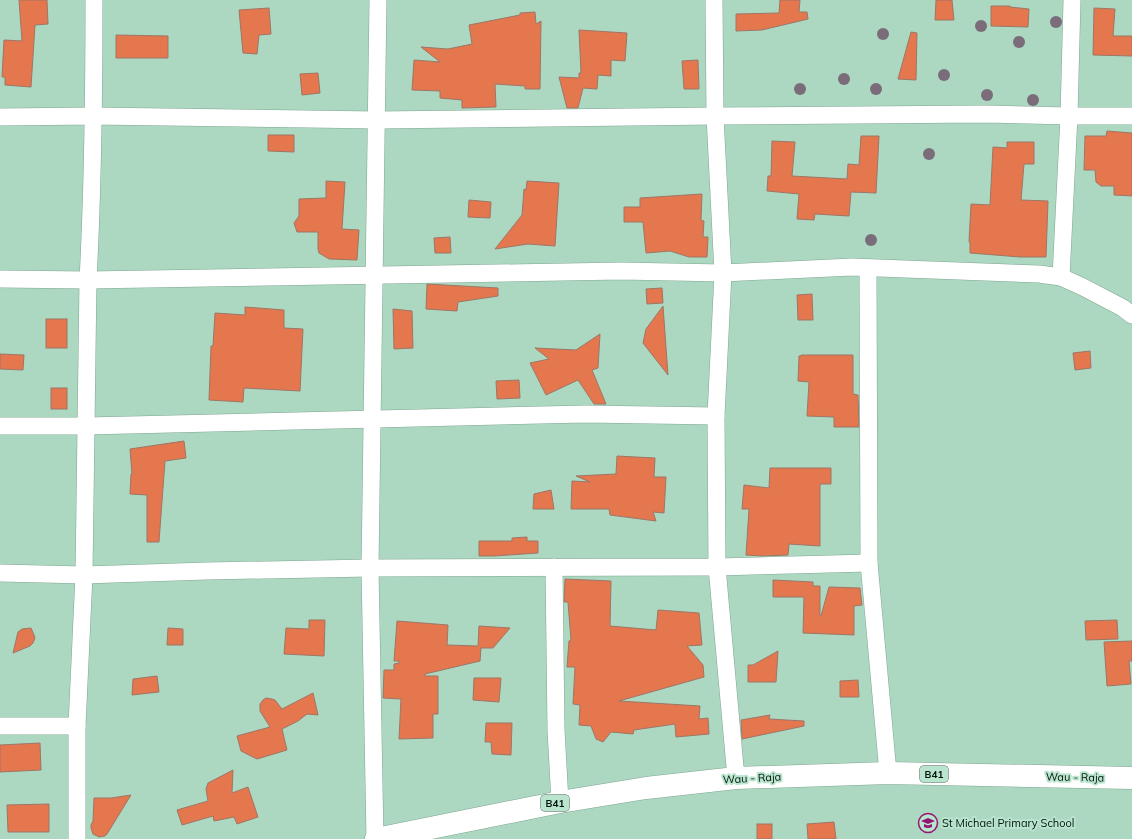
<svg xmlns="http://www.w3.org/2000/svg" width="1132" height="839" font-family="Mulish,sans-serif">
	<rect width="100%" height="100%" fill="#acd7c0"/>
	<g fill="#e4774d" stroke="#9e7667">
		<polygon points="19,0 47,0 48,24 35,25 31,87 5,85 5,77 2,77 4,40 22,41"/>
		<polygon points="780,0 800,0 799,12 807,12 808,19 762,30 736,31 736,14 779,13"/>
		<polygon points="936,0 952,0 954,20 935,20"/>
		<polygon points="991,6 1010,6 1010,7 1029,9 1028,27 991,26"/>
		<polygon points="269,8 271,34 259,35 257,54 243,53 239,10"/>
		<polygon points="1094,8 1115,9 1113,36 1132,36 1132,56 1093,55"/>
		<polygon points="535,12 536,24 541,21 540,89 525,89 525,86 495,84 496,107 462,108 462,100 440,98 440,91 412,90 414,60 440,62 421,47 448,49 472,44 469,25 520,15 520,13"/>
		<polygon points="579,30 627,33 625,61 611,60 611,76 598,75 597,89 583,88 578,108 567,108 559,77 579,78 579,73 581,73"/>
		<polygon points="911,32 917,33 916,80 898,79"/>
		<polygon points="116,35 168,36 168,58 116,58"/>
		<polygon points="698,60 699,89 684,89 682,61"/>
		<polygon points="318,73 320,93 302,95 300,74"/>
		<polygon points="1107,131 1132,133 1132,196 1114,195 1114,186 1101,186 1096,182 1095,170 1084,170 1085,136 1106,136"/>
		<polygon points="268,135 294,135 294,152 268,151"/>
		<polygon points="861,136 879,136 876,193 851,192 849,216 815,214 814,220 797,219 799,194 767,191 768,176 771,176 772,141 795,142 792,176 847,179 848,164 859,165"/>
		<polygon points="1007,142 1034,142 1034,164 1024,164 1021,200 1048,201 1046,257 1020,257 970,253 970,242 969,242 971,204 990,205 993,147 1007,148"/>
		<polygon points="326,181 345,182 342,229 359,230 357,260 329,259 319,253 318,249 318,232 297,232 294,223 299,216 299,199 326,198"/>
		<polygon points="527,181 559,183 555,246 528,244 495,249 522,215 524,189 526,190"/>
		<polygon points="702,194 701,220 704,221 703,237 708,237 707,257 689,257 670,251 646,253 643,222 624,222 624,207 640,207 640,198"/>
		<polygon points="469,200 491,202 490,218 468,217"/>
		<polygon points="450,237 451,253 435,253 434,238"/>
		<polygon points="427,284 498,288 498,296 458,302 457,311 426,309"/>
		<polygon points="662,288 663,303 647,304 646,289"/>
		<polygon points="812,294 813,320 798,320 797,295"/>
		<polygon points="663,306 668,375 643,343 646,329"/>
		<polygon points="245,307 284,310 284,328 303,329 300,391 244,388 243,402 209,400 211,346 213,346 215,313 245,315"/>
		<polygon points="393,309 412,311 413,348 394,349"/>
		<rect x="46" y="319" width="21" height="29"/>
		<polygon points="600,334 598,368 592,370 606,404 594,404 578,380 546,395 530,363 549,359 535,348 576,350"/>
		<polygon points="1090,351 1091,368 1075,370 1073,353"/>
		<polygon points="0,354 24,355 23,370 0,369"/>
		<polygon points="801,355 853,355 853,394 858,395 859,427 834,427 834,417 807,416 809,382 798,381 799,356 801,356"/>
		<polygon points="519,380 520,398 497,399 496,381"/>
		<rect x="51" y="388" width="16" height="21"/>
		<polygon points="184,441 186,458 165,461 159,542 147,542 147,495 130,494 131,474 132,474 130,449"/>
		<polygon points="617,456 655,458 654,477 666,477 664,513 653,512 656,521 610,515 609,509 571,509 572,481 590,482 576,476 616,474"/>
		<polygon points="770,468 831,468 831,484 820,484 820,546 789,544 788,555 762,556 746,555 749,509 742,509 744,485 769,488"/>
		<polygon points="551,490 554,509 533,509 534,494"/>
		<polygon points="527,537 527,541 538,541 538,553 494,556 479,556 479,541 512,541 512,538"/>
		<polygon points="565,579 611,581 610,626 656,630 658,610 699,613 702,645 687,646 703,665 704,677 619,701 700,706 699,719 708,718 709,734 676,737 675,724 634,730 633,734 611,732 603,742 596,739 591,726 579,725 580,705 573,704 575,667 567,667 569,641 571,640 568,602 564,602"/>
		<polygon points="773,580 813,582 813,586 820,586 820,616 821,616 829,587 860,588 862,605 854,606 854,635 803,633 804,597 773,597"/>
		<polygon points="309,620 325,620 324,656 284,654 286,628 309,629"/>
		<polygon points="1117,620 1118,639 1086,640 1085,621"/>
		<polygon points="397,621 448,625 447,645 478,646 479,626 510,628 493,648 481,648 480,661 425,674 425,676 438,676 438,714 433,714 433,738 399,739 401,699 383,698 384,670 394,670 394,664 399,663 399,661 394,661"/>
		<polygon points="31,628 34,635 35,638 33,643 30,646 13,653 18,632 22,629"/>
		<polygon points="168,628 183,629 183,645 167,645"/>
		<polygon points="1132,641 1132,661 1129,661 1131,684 1107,686 1104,642"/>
		<polygon points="778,651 776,682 748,682 748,665 753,665"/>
		<polygon points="157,676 159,692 132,695 133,679"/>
		<polygon points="474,678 501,678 499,702 473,700"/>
		<polygon points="858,680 859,697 840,697 840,681"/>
		<polygon points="313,693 318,715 307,714 298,721 282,729 287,750 257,759 241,751 237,736 270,727 260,711 260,704 263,700 266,698 272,699 275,700 282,709"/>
		<polygon points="770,715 769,719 804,721 804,726 742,739 741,720"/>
		<polygon points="486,723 512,723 511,755 492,754 491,742 485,742"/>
		<polygon points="40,743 41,770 0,772 0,745"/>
		<polygon points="233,770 232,793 248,787 258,817 237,824 234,817 214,821 213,816 182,825 177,810 208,801 206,789 208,783"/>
		<polygon points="131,795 107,834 105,836 99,837 93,834 91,828 91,825 93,821 94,798 111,798"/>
		<polygon points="49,804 49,832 8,832 7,805"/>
		<polygon points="834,822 836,839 808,839 807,824"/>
		<rect x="757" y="824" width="15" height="15"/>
	</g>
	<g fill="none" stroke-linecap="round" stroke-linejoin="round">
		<g stroke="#7ea791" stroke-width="18">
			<g id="street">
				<polyline points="714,0 715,116 723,273 716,416 717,567 736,778"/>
				<polyline points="0,117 94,116 377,120 715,116 985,114 1069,116 1132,116"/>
				<polyline points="868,268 869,563 888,773"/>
				<polyline points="1061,277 1069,116 1072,0"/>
				<polyline points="0,279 88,280 621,271 723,273 852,267 1039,274 1061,277 1083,287 1123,308 1132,315"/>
				<polyline points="0,426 87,426 585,414 716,416"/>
				<polyline points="554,567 556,730 560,802"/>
				<polyline points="0,573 84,575 207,571 370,568 717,567 869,563"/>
				<polyline points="0,726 77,726"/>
				<path d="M77 839V726L84 575 88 280C93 187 94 93 94 0"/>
				<polyline points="375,839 370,568 378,0"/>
			</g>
		</g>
		<g stroke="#7ea791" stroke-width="23">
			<polyline id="primary" points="376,839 560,802 646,788 736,778 888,773 1132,778"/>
		</g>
		<use href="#street" stroke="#fff" stroke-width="17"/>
		<use href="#primary" stroke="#fff" stroke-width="22"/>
	</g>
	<g fill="#7b6c7a">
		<circle cx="1056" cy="22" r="6"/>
		<circle cx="981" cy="26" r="6"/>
		<circle cx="883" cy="34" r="6"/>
		<circle cx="1019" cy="42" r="6"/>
		<circle cx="944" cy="75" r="6"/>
		<circle cx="844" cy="79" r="6"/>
		<circle cx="800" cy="89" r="6"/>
		<circle cx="876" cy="89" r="6"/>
		<circle cx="987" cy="95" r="6"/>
		<circle cx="1033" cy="100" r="6"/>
		<circle cx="929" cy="154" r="6"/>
		<circle cx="871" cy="240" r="6"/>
	</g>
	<defs>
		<g id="school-ring" transform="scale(1)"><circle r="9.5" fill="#b9e4cd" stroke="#931772" stroke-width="1.5"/><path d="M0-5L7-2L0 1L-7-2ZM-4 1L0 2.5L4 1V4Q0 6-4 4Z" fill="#931772"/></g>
	</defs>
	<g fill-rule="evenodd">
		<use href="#school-ring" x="928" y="823"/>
	</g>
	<g text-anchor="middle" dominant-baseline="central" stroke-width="4" stroke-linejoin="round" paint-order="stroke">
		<g fill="#b9e4cd" stroke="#3b5246" stroke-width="1">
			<rect x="920" y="766" width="28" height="16" rx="3"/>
			<rect x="541" y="795" width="28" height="16" rx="3"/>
		</g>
		<g font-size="10" font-weight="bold" fill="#05140c">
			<text x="934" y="774">B41</text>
			<text x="555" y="803">B41</text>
		</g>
		<g font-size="11" fill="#05140c" stroke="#b9e4cd">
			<text transform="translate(1075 777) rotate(1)">Wau - Raja</text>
			<text transform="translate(752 778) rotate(-3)">Wau - Raja</text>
		</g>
		<g font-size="11" fill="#05140c" stroke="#b9e4cd" text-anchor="start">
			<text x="942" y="823">St Michael Primary School</text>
		</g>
	</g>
</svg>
